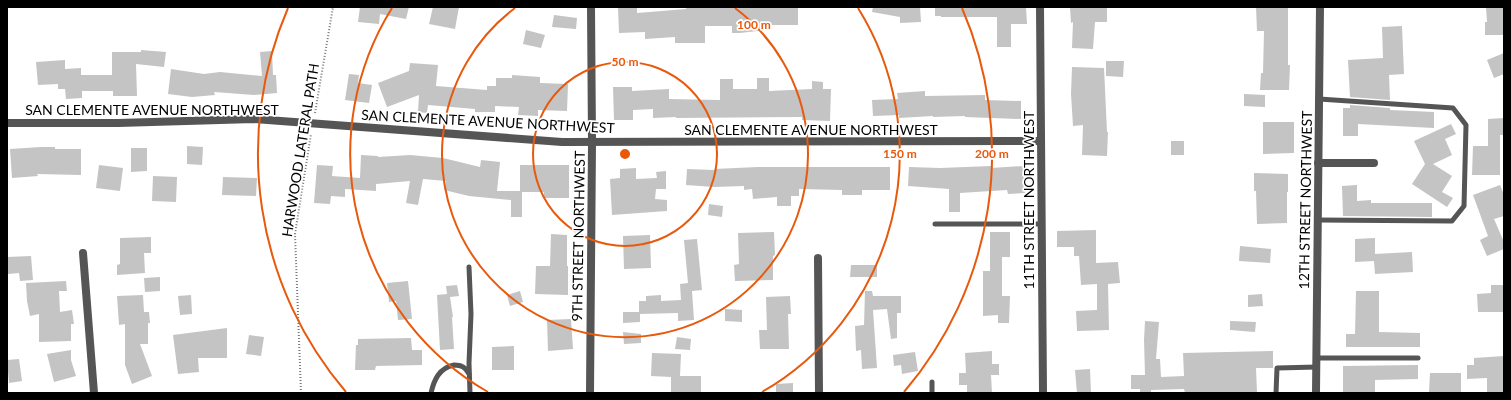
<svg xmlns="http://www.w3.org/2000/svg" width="1511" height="400" font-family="Lato,sans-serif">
	<rect width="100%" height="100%" fill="#fff"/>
	<g fill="#c4c4c4">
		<polygon points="360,7 409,7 406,19 380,14 379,24 358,22"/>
		<polygon points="433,7 459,7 455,29 429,24"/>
		<polygon points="618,7 637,7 637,13 686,9 686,7 798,7 798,25 767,25 767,30 740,33 732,33 732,26 705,26 705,43 675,43 675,37 645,39 645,32 619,33"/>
		<polygon points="873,7 920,7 921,22 900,23 900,17 872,12"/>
		<polygon points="935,7 1026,7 1027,24 1011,24 1011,47 997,47 997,17 941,17 941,16 935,16"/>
		<polygon points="1070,7 1107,7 1107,22 1095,22 1093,49 1072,48 1073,22 1071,23"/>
		<polygon points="1256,7 1288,7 1288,65 1290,65 1289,90 1260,90 1261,73 1263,73 1264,31 1257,31"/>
		<polygon points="1486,7 1504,7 1504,35 1485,35 1485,22 1487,22"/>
		<polygon points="554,15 577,18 576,29 552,27"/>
		<polygon points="1402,26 1404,74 1389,75 1390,100 1350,97 1348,60 1383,58 1382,27"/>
		<polygon points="526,30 545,35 541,48 523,44"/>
		<polygon points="141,50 166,52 164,67 136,64 137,96 113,96 113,91 82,91 82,98 66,99 65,89 58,89 58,84 38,85 36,62 65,60 65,69 81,68 81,75 112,75 112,52 141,52"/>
		<polygon points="272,51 273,75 276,75 277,93 254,95 214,92 215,95 192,97 168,94 171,69 204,74 220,72 262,76 260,52"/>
		<polygon points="1504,53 1504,74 1494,78 1487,60"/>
		<polygon points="1106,61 1124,61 1123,77 1106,76"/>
		<polygon points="410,63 438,65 436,86 487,90 487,86 496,86 496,78 512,78 512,75 540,77 540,83 568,84 567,111 538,110 538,116 518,115 519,107 495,106 495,112 475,112 475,109 428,105 427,113 418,112 419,95 387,107 378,83 409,71"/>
		<polygon points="1072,67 1104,68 1107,132 1108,132 1107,156 1082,155 1083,125 1073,126 1071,94"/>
		<polygon points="349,74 359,75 358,83 372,85 369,103 345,100"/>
		<polygon points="757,78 769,78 769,91 812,89 812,81 823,82 823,89 831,89 830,121 802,120 802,117 676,118 676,117 653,118 653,109 633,110 633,120 614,120 613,87 632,87 632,91 669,89 669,99 720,100 720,79 733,79 733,89 757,89"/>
		<polygon points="925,91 925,96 985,95 985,100 1021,101 1021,119 965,117 965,116 933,117 933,116 899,118 899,115 873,116 872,100 898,99 897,93"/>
		<polygon points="1244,94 1265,95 1265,107 1244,106"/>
		<polygon points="1350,105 1390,108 1390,110 1434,112 1434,128 1358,124 1358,136 1343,136 1343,108 1350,108"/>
		<polygon points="1504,118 1504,135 1500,135 1500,175 1472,175 1473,146 1488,146 1488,119"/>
		<polygon points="1263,122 1294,122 1294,153 1263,154"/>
		<polygon points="1451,124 1456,134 1445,139 1452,155 1433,164 1452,176 1442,192 1453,198 1447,207 1412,184 1425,164 1414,141"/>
		<rect x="1171" y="141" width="13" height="14"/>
		<polygon points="187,146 203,147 202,165 187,164"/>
		<polygon points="41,147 55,147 55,149 81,149 81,175 37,174 38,176 12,178 10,149"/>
		<polygon points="131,148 147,148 147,171 131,172"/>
		<polygon points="361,155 378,156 378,157 410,155 443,158 480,167 481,160 500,162 497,191 520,191 520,165 569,165 569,198 544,198 544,192 522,192 522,217 511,217 511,200 469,196 444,190 446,181 423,179 418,205 406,203 410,181 376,184 376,191 345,189 345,197 331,196 330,204 314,203 317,165 333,166 332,176 360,178"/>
		<polygon points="99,165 123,168 120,191 96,188"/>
		<polygon points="991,166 991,168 1023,166 1025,193 1008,194 1007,190 960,193 960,212 949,212 949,189 908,186 909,167 940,168"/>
		<polygon points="758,167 890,167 890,190 862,190 862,195 842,195 842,190 799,189 799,196 791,196 791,206 777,206 777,197 753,199 752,189 744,190 744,186 714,187 686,185 687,169 714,170 714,169"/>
		<polygon points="636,168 636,179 657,178 656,172 666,171 666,189 656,189 655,199 667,200 667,211 612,215 610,179 620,178 620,169"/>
		<polygon points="1254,173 1288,174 1288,192 1287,192 1287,223 1257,224 1256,191 1254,191"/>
		<polygon points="153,176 177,177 176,202 152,201"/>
		<polygon points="223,177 257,178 256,196 222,195"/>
		<polygon points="1357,185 1357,201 1371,200 1371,203 1432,203 1432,217 1343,216 1342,186"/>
		<polygon points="1500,185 1504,195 1504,216 1494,219 1504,242 1504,249 1487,256 1480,240 1488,236 1473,195"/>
		<polygon points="709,204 723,206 722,217 708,215"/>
		<polygon points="1096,230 1096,263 1118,262 1120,283 1108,284 1109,330 1077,331 1076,311 1097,310 1097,284 1081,285 1079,256 1074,256 1074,247 1057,247 1057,231"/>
		<polygon points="774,232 775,255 773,256 773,280 735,281 734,265 739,264 738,233"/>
		<polygon points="990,232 1010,232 1010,257 1002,257 1002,296 1010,296 1009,323 998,323 998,315 983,316 983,271 990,271"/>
		<polygon points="551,234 567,235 567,266 568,266 568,295 535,294 536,266 550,266"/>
		<polygon points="650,235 651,268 624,269 623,236"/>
		<polygon points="151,237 151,253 144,253 145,273 117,275 117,265 120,264 120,238"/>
		<polygon points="1375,238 1375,254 1412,252 1413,272 1375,274 1374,261 1355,262 1355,239"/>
		<polygon points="697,239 702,290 692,291 694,320 678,321 678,313 640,314 640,322 623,323 623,312 639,312 639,301 646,301 646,296 661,295 661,301 681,300 680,284 688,283 684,240"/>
		<polygon points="1240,246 1271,249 1270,263 1239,261"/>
		<polygon points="31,256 33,280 20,281 19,273 8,274 7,257"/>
		<polygon points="851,265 877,265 877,277 850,277"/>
		<polygon points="160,277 160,291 145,292 144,278"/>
		<polygon points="66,281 67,291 59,291 60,312 72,310 74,324 71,324 71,341 39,342 39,314 30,316 27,301 26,283"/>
		<polygon points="408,281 412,319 398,320 396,301 389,302 387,283"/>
		<polygon points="457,285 459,296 450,297 453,317 452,317 454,349 440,350 437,295 447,294 446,286"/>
		<polygon points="1491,285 1504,285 1504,312 1478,312 1477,294 1491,293"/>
		<polygon points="520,291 523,302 510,306 507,295"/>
		<polygon points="865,291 872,291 873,296 901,296 901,313 897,313 897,338 891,339 887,309 873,310 877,368 862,369 861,350 856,351 855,326 864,325"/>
		<polygon points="1356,291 1379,291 1379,332 1420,333 1420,347 1346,347 1346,334 1355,334"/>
		<polygon points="1262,294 1263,306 1248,307 1248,295"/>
		<polygon points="143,295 144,312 149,312 150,323 148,323 148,344 140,344 152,376 132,384 125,365 125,324 119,325 117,296"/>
		<polygon points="191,295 192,314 180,315 178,296"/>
		<polygon points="790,296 791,314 788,314 789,349 760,349 759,330 767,330 766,297"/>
		<polygon points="725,309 742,310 742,322 725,321"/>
		<polygon points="571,319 573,349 548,351 547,320"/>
		<polygon points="1145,321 1159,322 1156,359 1160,359 1161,377 1184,376 1183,353 1273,351 1273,368 1256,368 1257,393 1185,393 1184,389 1151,390 1151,393 1140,393 1140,389 1131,389 1131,375 1145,375 1144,340"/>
		<polygon points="1230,321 1256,322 1255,332 1230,330"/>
		<polygon points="227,328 227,358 198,358 199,372 178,374 173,335"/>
		<polygon points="623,332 641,334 641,343 624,344"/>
		<polygon points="249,335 264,337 261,356 246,354"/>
		<polygon points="677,337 691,339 690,350 675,349"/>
		<polygon points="411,338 412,350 422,350 422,365 376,366 375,370 355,370 356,345 358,345 358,339"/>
		<polygon points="514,346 514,370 492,370 492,347"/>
		<polygon points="71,350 71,360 76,376 54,382 47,354"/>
		<polygon points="992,351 992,364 999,364 999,375 991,375 992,393 967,393 967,385 959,385 959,373 966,373 965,353"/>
		<polygon points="915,352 918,371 902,374 901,365 894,366 893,355"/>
		<polygon points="652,353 681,354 680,376 701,376 701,393 671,393 671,377 651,376"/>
		<polygon points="1504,356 1504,393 1487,393 1487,378 1467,379 1467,365 1474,365 1474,358"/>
		<polygon points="19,359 22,381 9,383 7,360"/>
		<polygon points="1418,365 1418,379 1375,380 1375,393 1343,393 1343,366"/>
		<polygon points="1090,369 1091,393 1077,393 1075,370"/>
		<polygon points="1430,373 1461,373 1461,393 1429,393"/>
		<polygon points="793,383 793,393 776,393 776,384"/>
	</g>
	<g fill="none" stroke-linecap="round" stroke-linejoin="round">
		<g stroke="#777" stroke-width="2" stroke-dasharray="1 2" stroke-linecap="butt">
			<polyline points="315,113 333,7"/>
			<polyline points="301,393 295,234 311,134"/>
		</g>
		<g stroke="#555" stroke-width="5">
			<polyline points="1318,220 1452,221 1464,206 1466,125 1453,108 1319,99"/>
			<polyline points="935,224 1041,224"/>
			<polyline points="469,267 471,314 469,363 470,393"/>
			<polyline points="1317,358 1418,358"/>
			<polyline points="932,382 932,393"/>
			<path d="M431 393C434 380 439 368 454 365 457 365 460 365 463 367 465 368 468 372 469 374"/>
			<polyline points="1276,393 1277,368 1317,367"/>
		</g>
		<g stroke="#555" stroke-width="8">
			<polyline points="1040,7 1043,393"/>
			<polyline points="7,123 118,123 254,119 562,142 1040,141"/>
			<polyline points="1318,163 1374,163"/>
			<polyline points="83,253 94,393"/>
			<polyline points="818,258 819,393"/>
			<polyline points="590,393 592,142 591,7"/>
		</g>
		<polyline stroke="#555" stroke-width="8" points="1316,393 1320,7"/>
	</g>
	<g fill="none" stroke="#e8590c" stroke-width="2">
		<circle cx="625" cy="154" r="92"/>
		<path d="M735 8A183 183 0 1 1 515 8"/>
		<path d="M488 392A275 275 0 0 1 392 8M858 8A275 275 0 0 1 762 392"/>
		<path d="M346 392A367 367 0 0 1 288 8M962 8A367 367 0 0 1 904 392"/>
	</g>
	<g text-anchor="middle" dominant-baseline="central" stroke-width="3.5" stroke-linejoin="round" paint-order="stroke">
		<g font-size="14" fill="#000" stroke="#fff">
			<text x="152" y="109">SAN CLEMENTE AVENUE NORTHWEST</text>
			<text transform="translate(488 121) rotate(3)">SAN CLEMENTE AVENUE NORTHWEST</text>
			<text x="811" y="129">SAN CLEMENTE AVENUE NORTHWEST</text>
			<text transform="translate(300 150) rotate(-81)">HARWOOD LATERAL PATH</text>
			<text transform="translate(1028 200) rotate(-90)">11TH STREET NORTHWEST</text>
			<text transform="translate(1305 200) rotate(-89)">12TH STREET NORTHWEST</text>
			<text transform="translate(578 236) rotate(-89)">9TH STREET NORTHWEST</text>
		</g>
	</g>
	<circle cx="625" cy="154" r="6" fill="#e8590c" stroke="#fff" stroke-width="2"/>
	<g font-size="12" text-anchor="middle" font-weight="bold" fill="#e8590c" stroke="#fff" stroke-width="3.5" stroke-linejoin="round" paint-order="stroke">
		<text x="754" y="29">100 m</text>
		<text x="625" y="66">50 m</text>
		<text x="900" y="158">150 m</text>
		<text x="992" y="158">200 m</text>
	</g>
	<rect width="1511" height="400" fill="none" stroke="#000000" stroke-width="16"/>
</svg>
